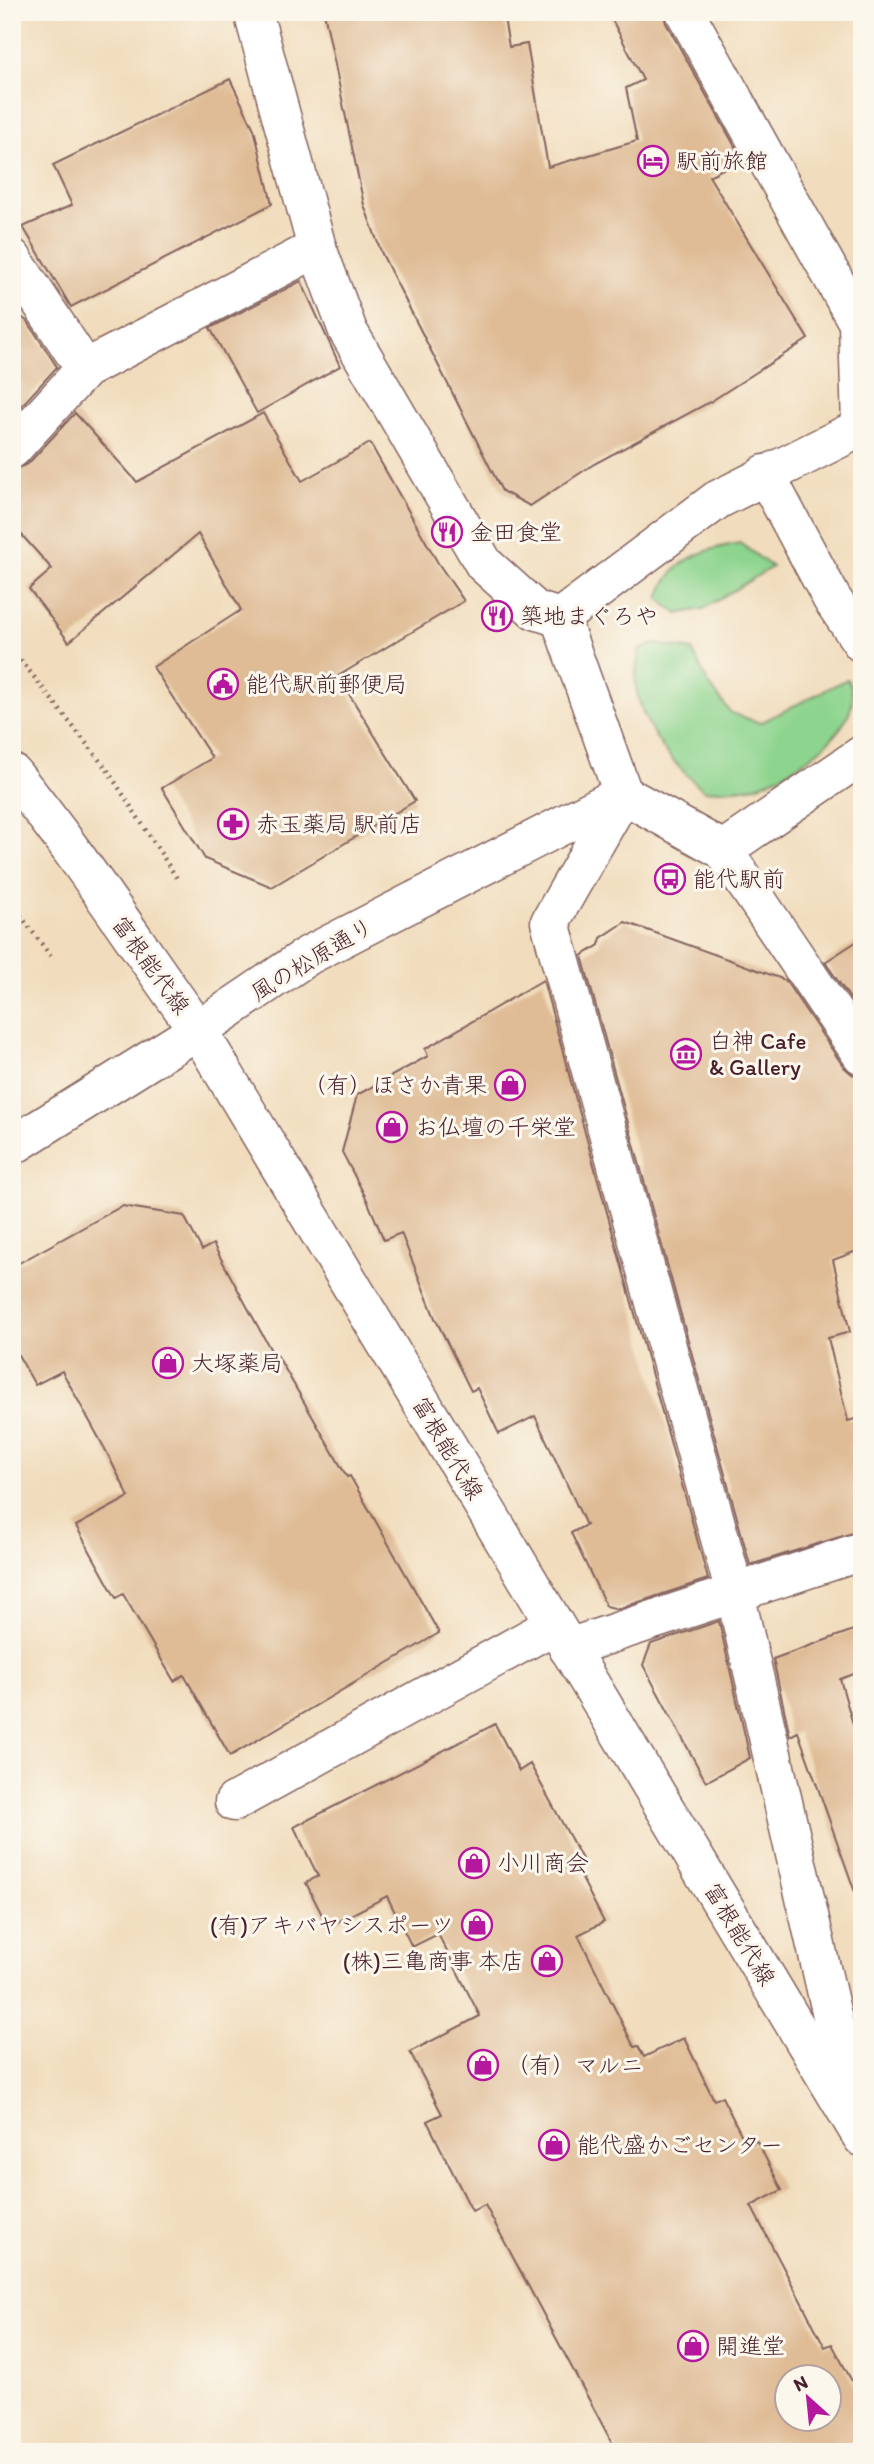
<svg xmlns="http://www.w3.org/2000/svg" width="874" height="2464" font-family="Itim,'Klee One',sans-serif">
	<rect width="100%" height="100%" fill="#fbf7ec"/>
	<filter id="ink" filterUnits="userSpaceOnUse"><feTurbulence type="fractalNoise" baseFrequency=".0143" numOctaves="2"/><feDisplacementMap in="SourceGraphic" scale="14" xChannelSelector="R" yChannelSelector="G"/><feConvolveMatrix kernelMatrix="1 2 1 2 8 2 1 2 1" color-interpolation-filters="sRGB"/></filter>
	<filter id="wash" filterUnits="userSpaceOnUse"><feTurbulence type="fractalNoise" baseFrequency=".00686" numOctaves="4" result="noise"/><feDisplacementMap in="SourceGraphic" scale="28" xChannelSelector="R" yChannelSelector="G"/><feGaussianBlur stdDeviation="1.57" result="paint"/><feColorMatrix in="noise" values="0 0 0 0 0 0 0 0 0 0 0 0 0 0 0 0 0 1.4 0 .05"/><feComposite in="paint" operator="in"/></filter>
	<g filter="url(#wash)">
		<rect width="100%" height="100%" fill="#f1ddbd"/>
		<g fill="#8dd48e" stroke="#6c7a5c" stroke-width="2">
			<path d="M740 543 772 567 703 609 677 614 659 599C670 560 703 549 740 543Z"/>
			<path d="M655 644 692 650 708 683 731 713 760 723 847 679C872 724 796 771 759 785 744 790 722 789 705 791 673 765 644 730 636 688 634 677 638 662 639 650Z"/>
		</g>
		<g id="blocks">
			<g fill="#dfbc96" fill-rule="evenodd">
				<polygon points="324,12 503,12 509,47 527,44 548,167 637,141 626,88 643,80 608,12 663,12 666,23 742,159 709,176 808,339 710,402 594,464 530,506 502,491 382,254 364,205"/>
				<polygon points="230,79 254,129 272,204 71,307 23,227 72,205 53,165"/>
				<polygon points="301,281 340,366 257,413 210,328"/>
				<polygon points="12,310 28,322 57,367 12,416"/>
				<polygon points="75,413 137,482 263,413 302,481 370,443 438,563 464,601 338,676 415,801 272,887 205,859 162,788 212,758 153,667 241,610 198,534 69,642 29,589 52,569 12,524 12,470 28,464"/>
				<polygon points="625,922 785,980 844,1067 852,1074 862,1077 862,1249 833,1260 850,1332 828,1338 848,1421 862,1417 862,1530 750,1565 582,956 599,945 601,938"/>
				<polygon points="862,938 862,1016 825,962"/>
				<polygon points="543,980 708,1579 618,1609 606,1606 571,1533 586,1525 535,1416 499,1434 477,1388 471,1391 435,1318 401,1233 384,1240 367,1200 342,1152 357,1095 428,1056 425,1049"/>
				<polygon points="122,1206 184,1216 202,1250 213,1244 274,1356 277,1355 347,1477 350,1476 439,1633 230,1756 184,1675 174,1681 123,1594 116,1598 76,1526 129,1497 105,1449 62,1371 35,1385 12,1344 12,1267"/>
				<polygon points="719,1621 750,1758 706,1782 643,1665 651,1644"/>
				<polygon points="862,1627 862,1671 840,1679 862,1756 862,1894 856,1895 798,1732 790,1736 773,1659"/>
				<path d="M495 1724 519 1771 530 1764 582 1859 574 1863 604 1922 578 1935 634 2047 638 2046 644 2057 684 2038 714 2100 722 2097 747 2146 757 2141 782 2190 751 2206 825 2347 832 2344 862 2400V2452H617L485 2205 472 2211 427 2121 442 2114 410 2052 480 2016 438 1934 412 1947 387 1896 328 1927 306 1883 318 1876 294 1827ZM787 2376H829V2418H787Z"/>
			</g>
		</g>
	</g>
	<g filter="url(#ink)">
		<use href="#blocks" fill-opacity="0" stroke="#84625e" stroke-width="2"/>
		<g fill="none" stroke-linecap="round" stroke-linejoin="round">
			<g stroke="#84625e" stroke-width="41">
				<g id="minor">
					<polyline points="253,12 317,248 348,331 484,564 535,610 560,618"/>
					<polyline points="685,12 858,323 861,427"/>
					<polyline points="12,258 85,369"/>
					<polyline points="12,449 85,369 317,248"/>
					<polyline points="765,474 832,599 862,643"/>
					<polyline points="560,618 623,794 723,850 862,1055"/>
					<polyline points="560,618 717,500 862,427"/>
					<polyline points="623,794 550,922 735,1593 856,2120"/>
					<polyline points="723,850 862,755"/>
					<polyline points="12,1146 198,1030 309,955 623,794"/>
					<polyline points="568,1648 862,1551"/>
					<polyline points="234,1802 554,1625"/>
				</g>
			</g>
			<g stroke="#84625e" stroke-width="41">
				<path id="major" d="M12 773C79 855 136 944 198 1030L862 2137"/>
			</g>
			<g stroke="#84625e" stroke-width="4.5" stroke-dasharray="2 5" stroke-linecap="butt">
				<polyline points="861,12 862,13"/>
				<polyline points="12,649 108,771 178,880"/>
				<polyline points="12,904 52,958"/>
			</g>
			<use href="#minor" stroke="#fff" stroke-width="38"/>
			<use href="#major" stroke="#fff" stroke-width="38"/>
		</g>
	</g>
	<defs>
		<g id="hotel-ring" transform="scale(1.575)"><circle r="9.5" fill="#fbf7ec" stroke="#b5179e" stroke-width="1.5"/><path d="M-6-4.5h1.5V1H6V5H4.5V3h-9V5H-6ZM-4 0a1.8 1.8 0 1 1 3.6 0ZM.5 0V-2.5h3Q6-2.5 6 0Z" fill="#b5179e"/></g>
		<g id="restaurant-ring" transform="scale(1.575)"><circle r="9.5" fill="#fbf7ec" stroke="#b5179e" stroke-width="1.5"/><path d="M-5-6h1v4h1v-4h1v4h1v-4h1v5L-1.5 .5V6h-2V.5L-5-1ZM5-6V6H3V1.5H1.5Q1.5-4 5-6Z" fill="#b5179e"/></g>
		<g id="civic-ring" transform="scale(1.575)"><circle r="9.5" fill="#fbf7ec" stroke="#b5179e" stroke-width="1.5"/><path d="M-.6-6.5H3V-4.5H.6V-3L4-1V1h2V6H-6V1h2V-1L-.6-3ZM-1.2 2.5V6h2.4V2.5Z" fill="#b5179e"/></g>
		<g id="pharmacy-ring" transform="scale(1.575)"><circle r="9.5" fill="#fbf7ec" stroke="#b5179e" stroke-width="1.5"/><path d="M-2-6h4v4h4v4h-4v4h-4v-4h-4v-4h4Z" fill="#b5179e"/></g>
		<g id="bus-ring" transform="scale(1.575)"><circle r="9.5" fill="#fbf7ec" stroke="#b5179e" stroke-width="1.5"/><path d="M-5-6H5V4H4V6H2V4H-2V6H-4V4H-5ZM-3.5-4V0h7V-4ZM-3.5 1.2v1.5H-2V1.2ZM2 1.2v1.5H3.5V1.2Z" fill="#b5179e"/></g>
		<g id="museum-ring" transform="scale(1.575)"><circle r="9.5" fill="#fbf7ec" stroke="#b5179e" stroke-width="1.5"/><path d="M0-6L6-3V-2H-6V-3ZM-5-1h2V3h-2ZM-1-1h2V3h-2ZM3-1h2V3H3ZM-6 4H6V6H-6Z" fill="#b5179e"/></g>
		<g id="shop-ring" transform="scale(1.575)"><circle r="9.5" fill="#fbf7ec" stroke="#b5179e" stroke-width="1.5"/><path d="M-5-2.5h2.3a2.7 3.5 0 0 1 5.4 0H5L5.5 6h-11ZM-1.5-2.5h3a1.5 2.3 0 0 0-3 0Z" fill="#b5179e"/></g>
	</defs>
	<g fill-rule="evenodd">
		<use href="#hotel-ring" x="653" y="161"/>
		<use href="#restaurant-ring" x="447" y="532"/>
		<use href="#restaurant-ring" x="497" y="616"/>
		<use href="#civic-ring" x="223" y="684"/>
		<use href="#pharmacy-ring" x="233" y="824"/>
		<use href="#bus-ring" x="670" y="879"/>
		<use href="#museum-ring" x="686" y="1054"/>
		<use href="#shop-ring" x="510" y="1085"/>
		<use href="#shop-ring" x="392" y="1127"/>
		<use href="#shop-ring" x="168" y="1363"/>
		<use href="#shop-ring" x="474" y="1863"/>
		<use href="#shop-ring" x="477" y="1925"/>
		<use href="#shop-ring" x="547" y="1961"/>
		<use href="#shop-ring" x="483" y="2065"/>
		<use href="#shop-ring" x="554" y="2145"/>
		<use href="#shop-ring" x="693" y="2346"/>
	</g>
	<g text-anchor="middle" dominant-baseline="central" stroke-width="6" stroke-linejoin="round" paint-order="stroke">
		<g font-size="23" fill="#4a1f2b" stroke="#fbf7ec" text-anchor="start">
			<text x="676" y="161">駅前旅館</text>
			<text x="470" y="532">金田食堂</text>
			<text x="520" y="616">築地まぐろや</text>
			<text x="246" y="684">能代駅前郵便局</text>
			<text x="256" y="824">赤玉薬局 駅前店</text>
			<text x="693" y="879">能代駅前</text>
			<text x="709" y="1041">白神 Cafe<tspan x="709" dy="26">&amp; Gallery</tspan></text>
			<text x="487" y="1085" text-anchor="end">（有）ほさか青果</text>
			<text x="415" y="1127">お仏壇の千栄堂</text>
			<text x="191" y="1363">大塚薬局</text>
			<text x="497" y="1863">小川商会</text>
			<text x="454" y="1925" text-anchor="end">(有)アキバヤシスポーツ</text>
			<text x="524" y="1961" text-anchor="end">(株)三亀商事 本店</text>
			<text x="506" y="2065">（有）マルニ</text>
			<text x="577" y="2145">能代盛かごセンター</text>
			<text x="716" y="2346">開進堂</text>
		</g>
		<g font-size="23" fill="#4a1f2b" stroke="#fbf7ec">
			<text transform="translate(312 959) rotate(-31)">風の松原通り</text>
			<text transform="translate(151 965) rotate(54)">富根能代線</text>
			<text transform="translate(448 1448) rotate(59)">富根能代線</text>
			<text transform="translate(740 1934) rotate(59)">富根能代線</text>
		</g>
	</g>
	<rect width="874" height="2464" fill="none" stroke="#fbf7ec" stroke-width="42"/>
	<g transform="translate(808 2398) rotate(333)"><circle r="33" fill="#fbf7ec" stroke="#b4a19f" stroke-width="2"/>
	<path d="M0-5L12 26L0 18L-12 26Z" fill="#b5179e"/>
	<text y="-10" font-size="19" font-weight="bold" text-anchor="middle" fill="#4a1f2b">N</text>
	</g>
</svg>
